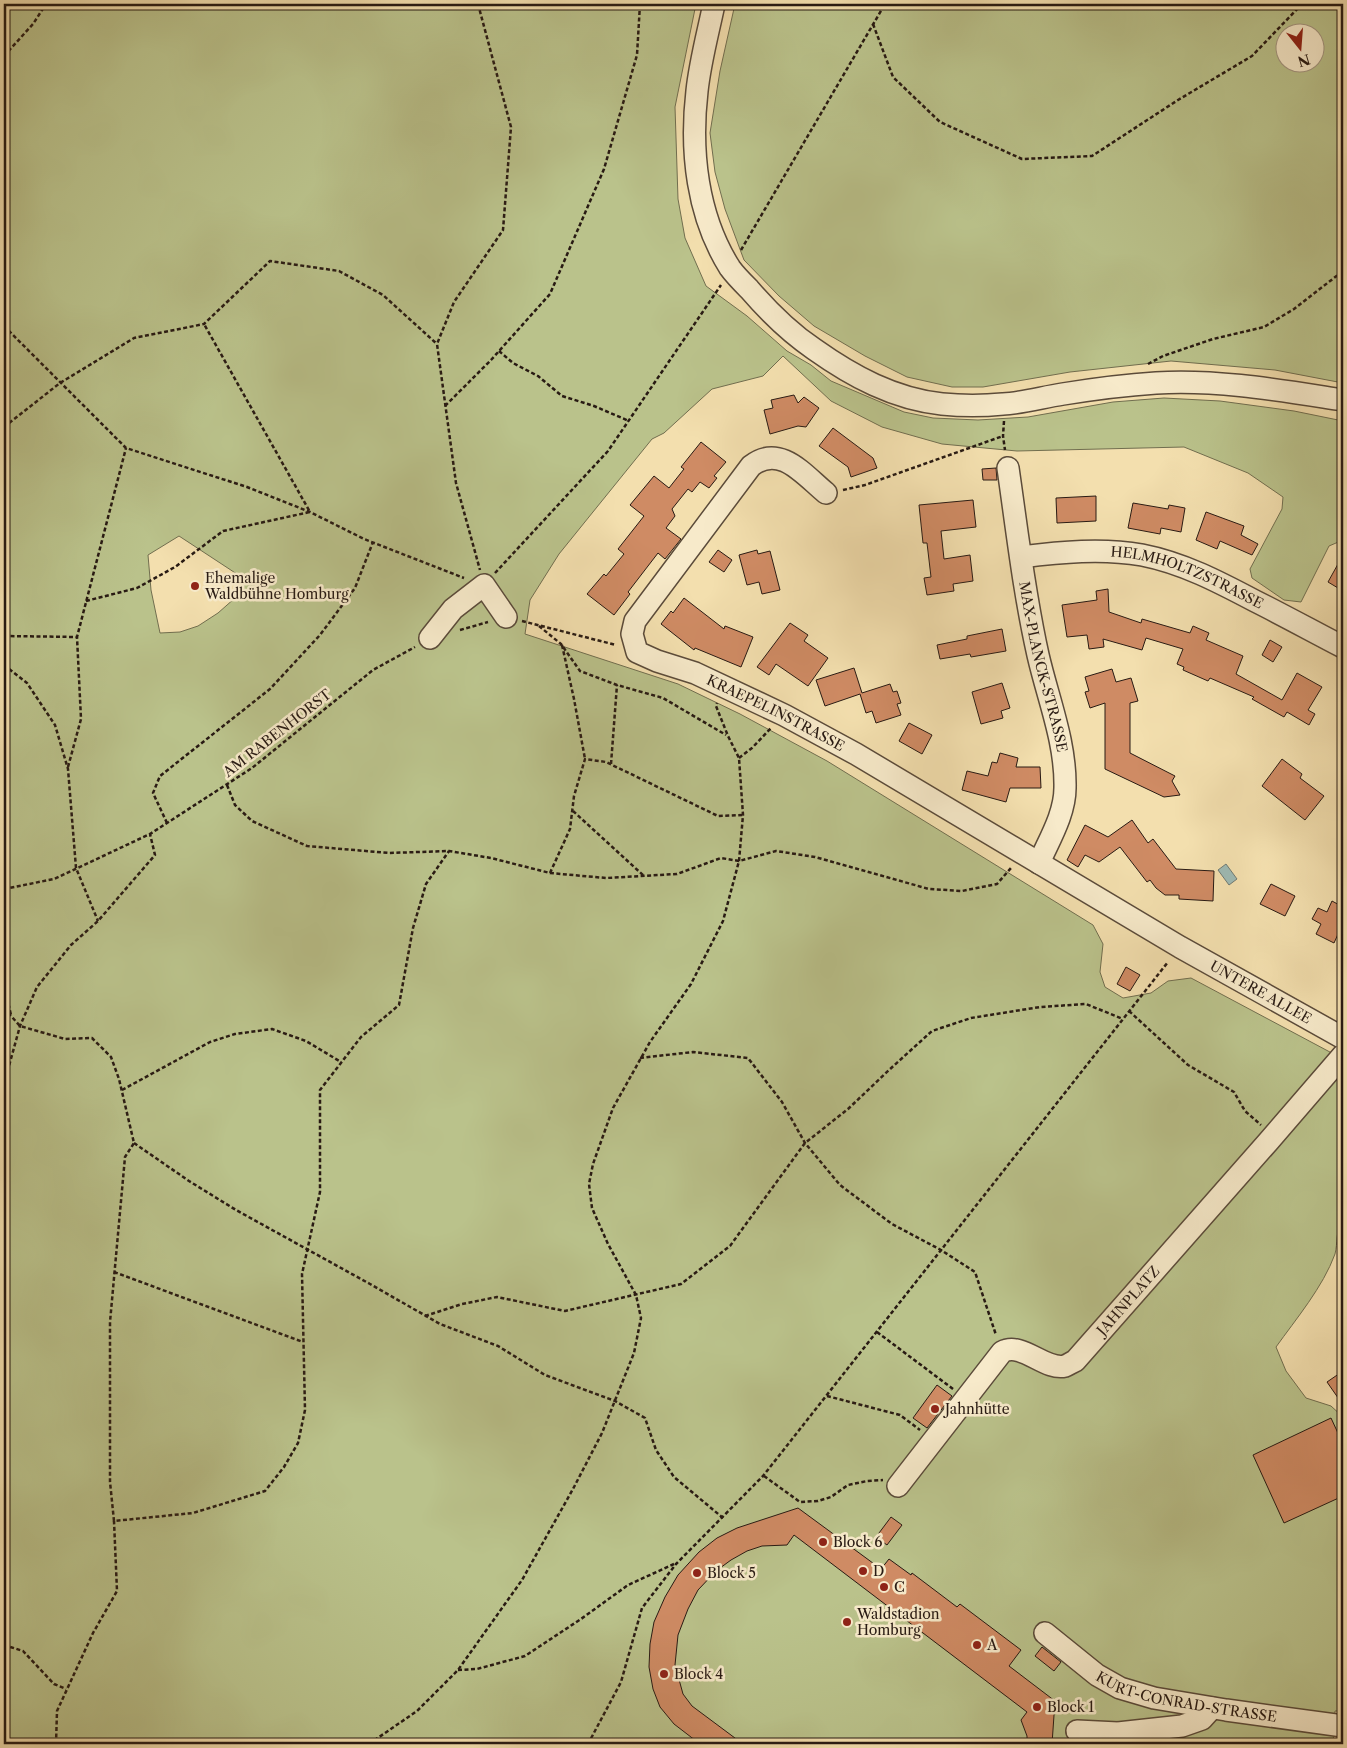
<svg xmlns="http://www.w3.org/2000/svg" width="1347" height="1748" font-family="'Libre Caslon Text',serif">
	<rect width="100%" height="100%" fill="#f3dfae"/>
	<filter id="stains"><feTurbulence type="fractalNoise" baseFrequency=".004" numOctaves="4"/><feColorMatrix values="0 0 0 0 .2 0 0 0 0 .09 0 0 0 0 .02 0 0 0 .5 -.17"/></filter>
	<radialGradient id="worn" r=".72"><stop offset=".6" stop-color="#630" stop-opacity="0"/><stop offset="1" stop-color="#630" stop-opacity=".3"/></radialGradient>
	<g fill="#bac28b" stroke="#716e4f" fill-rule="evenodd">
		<path d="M4 4H696L675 107 678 199 685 238 706 286 747 316 787 351 811 365 831 381 904 412 933 418 978 420 1028 417 1113 402 1164 398 1220 401 1294 411 1343 421V540L1329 546 1301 602 1284 600 1252 578 1250 569 1282 509 1283 497 1248 473 1184 447 1017 451 942 444 882 427 831 401 783 356 763 376 712 389 664 433 652 439 559 554 530 600 525 634 678 684 740 714 827 761 1093 925 1103 944 1100 972 1105 987 1123 998 1151 993 1168 981 1191 978 1343 1059V1221C1335 1230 1338 1243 1335 1254 1323 1287 1296 1319 1276 1347L1286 1371 1306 1398 1331 1406 1343 1417V1711H1335L1333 1744H4ZM179 536 246 580 235 598 218 613 198 626 180 632 160 633 151 590 148 555Z"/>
		<path d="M735 4H1343V383L1275 370 1171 361 1070 372 983 387H952L907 377 865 356 814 326 779 296 744 260 725 209 715 172 710 133 720 71ZM1284 32H1314V62H1284Z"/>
	</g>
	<polygon fill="#9ebab4" stroke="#6f7a74" points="1226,864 1237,879 1229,885 1218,870"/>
	<g fill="#cf8b64" stroke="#281a13">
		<polygon points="794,395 798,403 804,397 819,408 806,427 798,426 770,434 764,410 773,408 771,400"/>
		<polygon points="833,428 873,458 877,468 851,477 848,467 819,446"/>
		<polygon points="701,442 726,462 714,476 717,478 709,488 700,482 692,492 688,489 672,509 675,516 666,528 681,539 665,559 658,553 628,592 630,594 614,615 587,594 604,574 606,576 624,554 618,549 644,516 630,505 654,476 669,488 684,469 681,467"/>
		<polygon points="996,468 997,480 983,480 982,469"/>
		<polygon points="1096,496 1096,521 1057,523 1056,498"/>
		<polygon points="973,500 976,527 941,531 944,559 970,555 973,581 953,584 954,591 927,595 924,578 931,577 927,543 923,543 919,505"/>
		<polygon points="1133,503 1168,509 1169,505 1185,508 1181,532 1161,528 1160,534 1128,528"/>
		<polygon points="1206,512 1244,526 1241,535 1258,544 1252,555 1220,541 1217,549 1196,540"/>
		<polygon points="718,550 732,560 724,572 709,562"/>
		<polygon points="757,550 758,554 770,551 780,590 762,594 759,582 747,585 739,555"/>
		<polygon points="1343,555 1343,591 1328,582"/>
		<polygon points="1108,589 1109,612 1141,623 1142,619 1190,633 1193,626 1209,633 1206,640 1243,656 1236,674 1282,700 1297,673 1322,687 1308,710 1315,714 1309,725 1287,712 1284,717 1252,699 1254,697 1210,678 1208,681 1183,670 1184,667 1177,664 1183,649 1146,638 1142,650 1103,639 1104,647 1089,649 1087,635 1067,637 1062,605 1097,600 1096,591"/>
		<polygon points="684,598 724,629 725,626 753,637 741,667 695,648 694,650 661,624 671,611 673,613"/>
		<polygon points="790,623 808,635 804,641 828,658 808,686 776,664 769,675 757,667"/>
		<polygon points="1002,629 1006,651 971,657 970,654 940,659 937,645 967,639 967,636"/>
		<polygon points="1270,640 1282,647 1273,662 1262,655"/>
		<polygon points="854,668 862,693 890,684 893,692 897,691 901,703 897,704 901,715 876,723 872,711 866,713 860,694 825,706 816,680"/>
		<polygon points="1112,669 1116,682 1131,678 1138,701 1130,703 1130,753 1175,776 1172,781 1180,795 1164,797 1105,769 1105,703 1090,708 1085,692 1089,691 1085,677"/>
		<polygon points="1002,683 1010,708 1001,711 1003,718 981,724 972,692"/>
		<polygon points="909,723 932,735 922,754 899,741"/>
		<polygon points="1000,753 1018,758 1016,767 1040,767 1041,788 1010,788 1006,802 962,790 967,771 988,776 992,762 997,763"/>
		<polygon points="1282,759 1302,774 1300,778 1324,796 1305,820 1262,786"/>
		<polygon points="1132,820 1148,843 1153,839 1176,869 1214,871 1213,901 1179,899 1179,895 1165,895 1156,888 1150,880 1147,882 1120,847 1099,862 1085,855 1078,867 1067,860 1085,825 1108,837"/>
		<polygon points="1271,884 1295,896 1285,916 1260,904"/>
		<polygon points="1332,901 1343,907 1343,923 1334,943 1316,934 1321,924 1312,919 1318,908 1327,912"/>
		<polygon points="1126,967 1140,975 1130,991 1117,984"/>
		<polygon points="1343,1371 1343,1405 1327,1382"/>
		<polygon points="937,1385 952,1396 927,1428 913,1418"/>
		<polygon points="1331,1418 1343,1444 1343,1496 1284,1523 1253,1455"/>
		<polygon points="798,1508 881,1569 889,1559 911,1575 912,1573 957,1607 960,1604 1021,1650 1009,1666 1055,1701 1052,1744 1027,1744 1027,1736 1021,1720 1027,1712 794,1535 787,1545 762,1546 747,1551 731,1560 716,1571 698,1590 688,1609 678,1635 675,1665 683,1694 692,1706 743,1744 700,1744 674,1724 660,1707 653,1689 649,1667 650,1644 654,1622 665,1597 678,1575 699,1552 717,1538 737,1528"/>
		<polygon points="891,1517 902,1525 887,1545 876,1537"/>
		<polygon points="1042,1647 1061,1662 1054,1671 1035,1656"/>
	</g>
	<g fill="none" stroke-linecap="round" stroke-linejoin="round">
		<g stroke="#5b4b3a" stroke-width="24">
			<g id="minor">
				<path d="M714 4C708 33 700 62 697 91 690 151 697 216 730 268 735 275 742 282 749 289 768 311 789 332 814 349 852 376 894 399 942 404 962 406 983 406 1003 404 1023 403 1043 397 1063 394 1094 389 1125 385 1156 383 1217 379 1284 391 1343 400"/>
				<path id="s1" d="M1008 468C1017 530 1024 593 1038 655 1048 699 1066 742 1065 788 1065 814 1049 840 1039 863"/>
				<path id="s2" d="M826 493C804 475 780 443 751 466L635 621 632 634 637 652 657 661 695 673 784 715 856 754 1180 947 1343 1038"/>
				<path id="s3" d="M1021 557C1061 552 1102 548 1142 555 1183 563 1219 582 1255 601 1285 616 1314 632 1343 647"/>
				<polyline points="430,638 453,609 484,585 506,617"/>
				<path id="s4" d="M898 1486 1002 1352C1022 1341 1045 1371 1065 1366 1068 1365 1072 1362 1075 1361L1268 1142 1343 1055"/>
				<path id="s5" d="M1045 1633 1097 1675 1120 1688 1154 1698 1226 1710 1343 1726"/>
				<polyline points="1077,1731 1118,1733 1182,1726 1202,1719 1212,1708"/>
			</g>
		</g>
		<g stroke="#281a13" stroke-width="2.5" stroke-dasharray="4 2.5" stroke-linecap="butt">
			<polyline points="478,4 511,127 503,230 454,302 437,344 456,483 480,570"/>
			<polyline points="873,24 893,77 940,122 1022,159 1092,156 1178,100 1252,56 1302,4"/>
			<polyline points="4,56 33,24 46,4"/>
			<polyline points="741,250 885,4"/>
			<polyline points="4,326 126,448 247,487 310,512 364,539 464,578"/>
			<polyline points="499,351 513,363 538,376 562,396 594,406 629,421"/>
			<polyline points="1148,364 1163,356 1213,339 1264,327 1294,309 1343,271"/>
			<polyline points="445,406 491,360 550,294 604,169 637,55 640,4"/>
			<polyline points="1004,421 1003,436 1005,450"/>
			<polyline points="4,427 60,383 134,338 204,324 270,261 339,271 383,295 437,344"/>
			<polyline points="843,490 865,485 1003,436"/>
			<polyline points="495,573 608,451 721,285"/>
			<polyline points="86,601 137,588 175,567 223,531 310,512 204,324"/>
			<polyline points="522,621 616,645"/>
			<polyline points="539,626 561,644 580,671 617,685 663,698 726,735"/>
			<polyline points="460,630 488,622"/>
			<polyline points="4,636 77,637 126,448"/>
			<polyline points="562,645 574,699 585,759"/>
			<polyline points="4,665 27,683 55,725 68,769 76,868 98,921"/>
			<polyline points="739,758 752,748 771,728"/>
			<polyline points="611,764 617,685"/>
			<polyline points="68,767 81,719 77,637"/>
			<polyline points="227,785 235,805 252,821 307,846 389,853 449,851 491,858 550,873 606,878 677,874 721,858 739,861 776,851 815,857 929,889 962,891 997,884 1011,868"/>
			<polyline points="573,811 644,876"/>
			<polyline points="167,823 153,793 160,776 270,689 320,635 355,588 373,542"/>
			<polyline points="550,873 570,829 574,796 585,759 606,762 718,816 743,815"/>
			<polyline points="4,889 54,879 150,834 252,768 373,670 415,647"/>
			<polyline points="4,985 11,1015"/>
			<polyline points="4,1008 20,1026 65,1039 92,1038 111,1057 119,1079 134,1143 125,1157 110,1322 110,1482 114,1521 193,1513 265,1491 284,1467 298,1443 305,1410 302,1274 320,1192 320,1090 361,1037 399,1005 413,928 426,884 449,851"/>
			<polyline points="1129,1011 1188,1065 1234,1092 1245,1111 1261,1125"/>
			<polyline points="640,1058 693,1052 748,1058 782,1102 805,1143 840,1185 892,1224 941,1250 975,1272 996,1335"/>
			<polyline points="4,1084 20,1026 37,987 71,945 98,921 155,855 150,834"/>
			<polyline points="122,1090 210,1042 235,1034 272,1029 306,1041 341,1062"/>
			<polyline points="134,1143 189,1181 236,1210 370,1284 440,1324 498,1346 545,1375 615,1401 645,1418 656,1450 674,1477 723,1518"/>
			<polyline points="1342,1226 1343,1225"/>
			<polyline points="114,1272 303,1342"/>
			<polyline points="425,1316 462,1304 497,1297 565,1311 681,1284 730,1246 805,1143 848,1109 889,1070 932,1031 971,1018 1040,1007 1086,1004 1123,1019"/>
			<polyline points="877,1332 953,1389"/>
			<polyline points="827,1396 900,1415 920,1430"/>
			<polyline points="764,1476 800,1502 818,1501 831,1497 848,1485 867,1481 883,1480"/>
			<polyline points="4,1645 23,1651 54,1684 66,1689"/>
			<polyline points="458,1670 477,1669 525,1656 581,1619 628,1585 674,1564"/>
			<polyline points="56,1744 57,1711 93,1633 117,1591 114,1521"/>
			<polyline points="369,1744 417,1711 458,1670 522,1580 573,1489 602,1433 634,1353 641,1318 636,1295 608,1244 592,1208 589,1184 593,1164 613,1108 650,1042 691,984 723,921 739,861 743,815 739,758 728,736 716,706 717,703"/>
			<polyline points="588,1744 621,1682 642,1608 676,1564 763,1476 1168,962"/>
		</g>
		<use href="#minor" stroke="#f7eaca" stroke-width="21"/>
	</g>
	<g fill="#8f2418" stroke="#f7eaca" stroke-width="2">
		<circle cx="195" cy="586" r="5"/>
		<circle cx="935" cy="1409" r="5"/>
		<circle cx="823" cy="1542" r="5"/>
		<circle cx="863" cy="1571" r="5"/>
		<circle cx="697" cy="1573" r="5"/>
		<circle cx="884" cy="1587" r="5"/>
		<circle cx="847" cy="1622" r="5"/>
		<circle cx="977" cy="1645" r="5"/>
		<circle cx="664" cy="1674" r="5"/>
		<circle cx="1037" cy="1707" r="5"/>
	</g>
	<g text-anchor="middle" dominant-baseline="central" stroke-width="5" stroke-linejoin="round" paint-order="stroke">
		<g font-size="14" fill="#281a13" stroke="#f7eaca" text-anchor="start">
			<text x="205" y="578">Ehemalige<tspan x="205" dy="16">Waldbühne Homburg</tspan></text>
			<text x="945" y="1409">Jahnhütte</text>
			<text x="833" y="1542">Block 6</text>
			<text x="873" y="1571">D</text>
			<text x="707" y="1573">Block 5</text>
			<text x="894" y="1587">C</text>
			<text x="857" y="1614">Waldstadion<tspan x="857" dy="16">Homburg</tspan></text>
			<text x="987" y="1645">A</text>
			<text x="674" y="1674">Block 4</text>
			<text x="1047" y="1707">Block 1</text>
		</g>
		<g font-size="14" fill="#281a13" stroke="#f7eaca">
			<text stroke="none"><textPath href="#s3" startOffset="171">HELMHOLTZSTRASSE</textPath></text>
			<text stroke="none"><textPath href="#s1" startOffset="202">MAX-PLANCK-STRASSE</textPath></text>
			<text stroke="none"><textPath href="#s2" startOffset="466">KRAEPELINSTRASSE</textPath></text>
			<text transform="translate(277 733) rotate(-38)">AM RABENHORST</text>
			<text stroke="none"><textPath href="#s2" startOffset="1026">UNTERE ALLEE</textPath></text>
			<text stroke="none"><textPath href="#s4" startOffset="328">JAHNPLATZ</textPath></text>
			<text stroke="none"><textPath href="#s5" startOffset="160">KURT-CONRAD-STRASSE</textPath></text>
		</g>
	</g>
	<rect width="1347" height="1748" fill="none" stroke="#f3dfae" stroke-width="20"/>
	<rect x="5" y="5" width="1337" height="1738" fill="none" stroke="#281a13" stroke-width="2.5"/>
	<rect x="10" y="10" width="1327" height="1728" fill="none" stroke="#281a13"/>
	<g transform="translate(1300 48) rotate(163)"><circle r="24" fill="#f7eaca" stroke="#a49781"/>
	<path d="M0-4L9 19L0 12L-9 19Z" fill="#8f2418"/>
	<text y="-8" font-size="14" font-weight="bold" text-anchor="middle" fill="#281a13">N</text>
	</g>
	<rect width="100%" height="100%" filter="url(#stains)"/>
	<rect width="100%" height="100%" fill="url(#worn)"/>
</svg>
